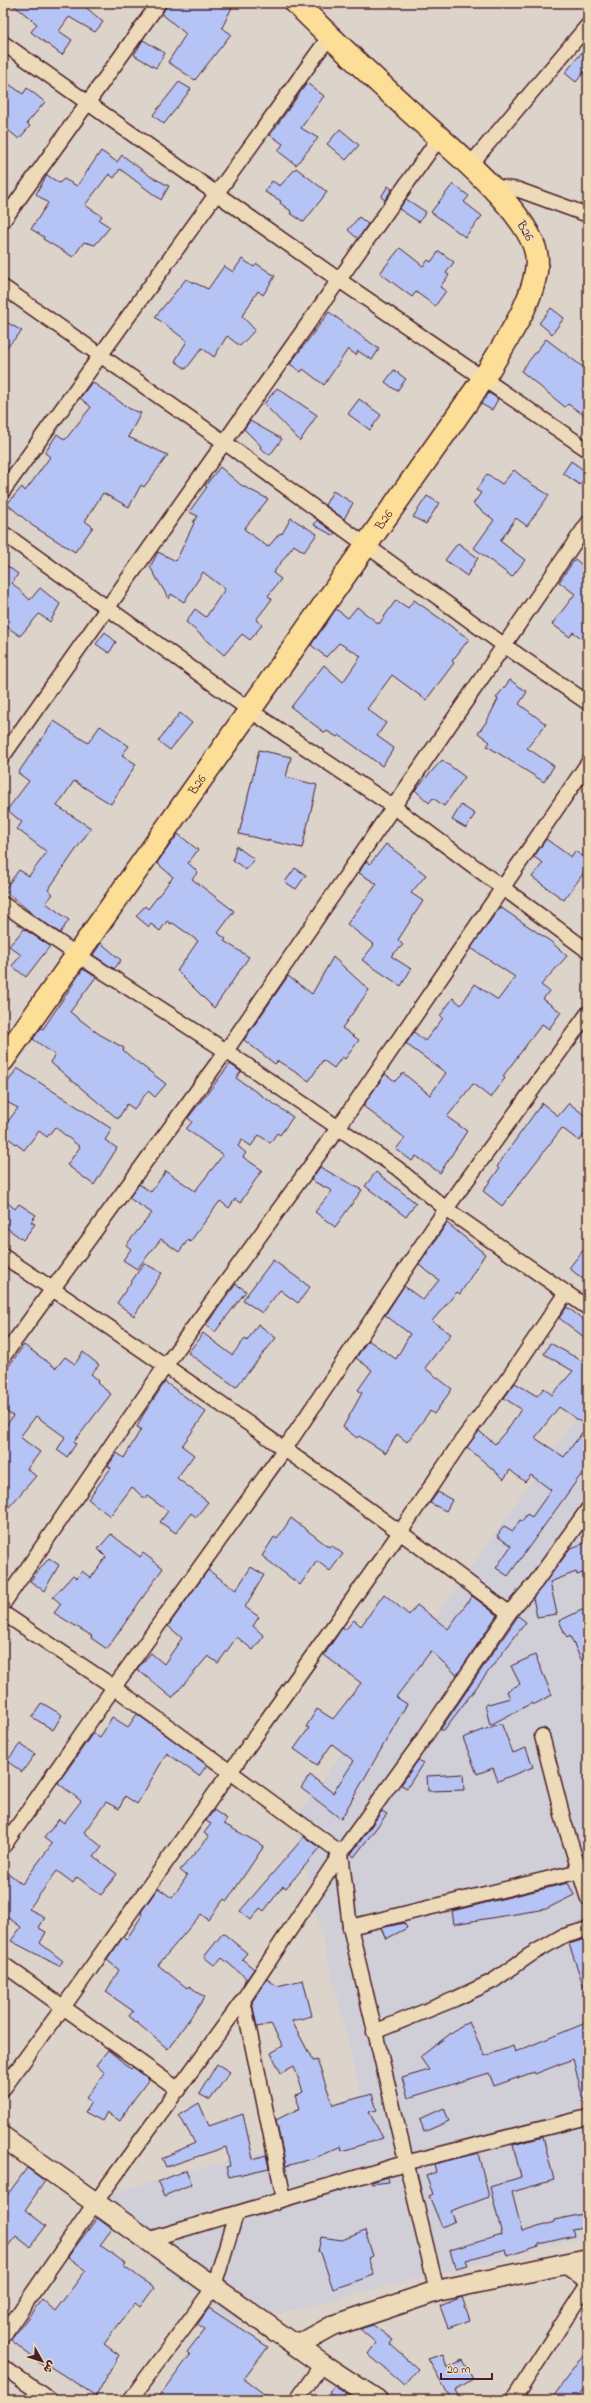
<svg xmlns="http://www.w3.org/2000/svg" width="591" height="2403" font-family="'Indie Flower','Playpen Sans Arabic',sans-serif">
	<rect width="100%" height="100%" fill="#dcd3ca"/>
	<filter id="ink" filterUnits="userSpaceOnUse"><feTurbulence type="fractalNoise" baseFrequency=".025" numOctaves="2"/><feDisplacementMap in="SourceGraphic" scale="8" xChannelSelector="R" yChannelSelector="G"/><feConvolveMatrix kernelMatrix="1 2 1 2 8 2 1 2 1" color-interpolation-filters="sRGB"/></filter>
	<g filter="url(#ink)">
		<polygon fill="#d0ced7" points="588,1400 588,2236 235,2324 79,2202 368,2123 294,1821"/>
		<g fill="#b5c4f5" stroke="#4a1f2b" fill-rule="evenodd">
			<polygon points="11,3 81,3 103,22 95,32 69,17 59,31 72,40 62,55 31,32 37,24"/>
			<polygon points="168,3 223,3 232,7 222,28 231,34 195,80 168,62 186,34 162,14"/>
			<polygon points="143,40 165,53 156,68 134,55"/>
			<polygon points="588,45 588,67 576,82 565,73"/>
			<polygon points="3,80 23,94 27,88 45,102 27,123 30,126 19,139 3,126"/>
			<polygon points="179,82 191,89 164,124 153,115"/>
			<polygon points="307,83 324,96 301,128 318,138 296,165 278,151 283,144 270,135"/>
			<polygon points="340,129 359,145 346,160 327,144"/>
			<polygon points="101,151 117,162 122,155 150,176 169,186 161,200 120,169 114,178 109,174 85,205 102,216 99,220 110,227 95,245 84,242 73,257 43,239 44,237 31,229 48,203 36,194 47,175 59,183 64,179 77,186"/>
			<polygon points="296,168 327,192 304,222 290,213 291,211 280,203 281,201 265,192 272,181 280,186"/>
			<polygon points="453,184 469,196 464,202 482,216 465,237 431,212"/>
			<polygon points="388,186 392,189 385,200 381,197"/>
			<polygon points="406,199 426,212 419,222 399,209"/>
			<polygon points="359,217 368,224 358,239 348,230"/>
			<polygon points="400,248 423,266 428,260 431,262 439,251 454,262 446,273 449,275 440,287 446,291 435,306 416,292 412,297 380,273"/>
			<polygon points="242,259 254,267 257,264 275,276 263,295 258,291 242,316 255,330 240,346 227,336 214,357 202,348 186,369 175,361 187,341 155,317 186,279 208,289 224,266 233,272"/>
			<polygon points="551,308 564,318 552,334 539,323"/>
			<polygon points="329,312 379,349 372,360 358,351 356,355 348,349 324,385 303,369 301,372 290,364"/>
			<polygon points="3,320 22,331 3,351"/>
			<polygon points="546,339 588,371 588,418 568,404 565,407 521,371"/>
			<polygon points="394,370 406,379 397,391 385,382"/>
			<polygon points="92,382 130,409 141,413 128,437 168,455 144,487 141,485 129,507 103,493 85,521 93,527 75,552 33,526 7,504 22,487 25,491 32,482 50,457 45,453 57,434 65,440 91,407 80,398"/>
			<polygon points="277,388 317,415 300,441 264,404"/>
			<polygon points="489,393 498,399 492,410 481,404"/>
			<polygon points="359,399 381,415 370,430 348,414"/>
			<polygon points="250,421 282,439 270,455 260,448 261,446 244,429"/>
			<polygon points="571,461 588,473 580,485 563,473"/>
			<polygon points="220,467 241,485 268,499 244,529 268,547 280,533 282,534 291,518 317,534 304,552 294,545 273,573 281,579 268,596 272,599 256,620 262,625 250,640 242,634 224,655 186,622 195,609 206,617 225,589 203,572 184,602 171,594 169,599 150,567 158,552 176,561 194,523 193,522 198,516 189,512 207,487 205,486"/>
			<polygon points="514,470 531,484 549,495 527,526 516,518 500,541 525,560 512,577 474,548 494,520 473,504 481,493 476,490 487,474 502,484"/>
			<polygon points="333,491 353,503 344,519 325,505"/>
			<polygon points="427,496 439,503 426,524 413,517"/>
			<polygon points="317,520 335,533 334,536 314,525"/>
			<polygon points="458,543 478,558 467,576 445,560"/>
			<polygon points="575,559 588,570 588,643 573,632 570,637 552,624 575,594 559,582"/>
			<polygon points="3,563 18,574 12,583 30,600 40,588 60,604 50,622 39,614 20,636 3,624"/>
			<polygon points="396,600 408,608 414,600 469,639 452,661 454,663 426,700 392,675 367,709 386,723 377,736 394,748 382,766 339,735 337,737 327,731 325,733 291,707 324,665 343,682 361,656 339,643 326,657 311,645 336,609 348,618 357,607 379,624"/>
			<polygon points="105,632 116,642 109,653 96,644"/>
			<polygon points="510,680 527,692 519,704 546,724 527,748 554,766 544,782 487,746 490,742 478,733 487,721 498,699 496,698"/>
			<polygon points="180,713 192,723 170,750 158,741"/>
			<polygon points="54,721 88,743 100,726 129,746 122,755 136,764 111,804 74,781 57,806 91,828 48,890 53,894 46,903 69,920 60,933 35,916 4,890 19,870 29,876 47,852 17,829 22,822 7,810 29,781 18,773"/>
			<polygon points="259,750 291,757 286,777 317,785 302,848 239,834"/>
			<polygon points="442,760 465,777 444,806 433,798 429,803 415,790"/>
			<polygon points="461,805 475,814 466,828 452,820"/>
			<polygon points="178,834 198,850 188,863 198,872 192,879 234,911 218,933 226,939 224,941 249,957 214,1008 177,971 198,941 173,923 171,924 167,921 160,931 151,924 149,927 136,916 145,906 148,909 173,877 157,863"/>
			<polygon points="546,839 571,857 575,851 588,860 588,867 564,900 532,877 543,863 534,857"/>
			<polygon points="386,844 426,875 411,893 423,901 398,940 403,945 391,956 411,969 401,986 362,960 374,945 347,924 377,884 359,873 366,861 370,864"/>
			<polygon points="236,846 254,859 246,870 233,860"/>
			<polygon points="295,868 306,875 296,889 285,882"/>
			<polygon points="500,907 550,941 567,956 541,985 549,991 543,999 561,1012 549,1029 542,1024 503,1076 505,1078 491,1098 473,1084 447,1117 467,1131 440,1173 416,1156 412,1161 396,1149 405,1138 363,1106 385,1074 395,1081 403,1073 430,1095 446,1073 406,1044 414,1032 425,1041 443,1018 440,1016 453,998 461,1005 475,984 498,1000 515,977 471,948"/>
			<polygon points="24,929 50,946 26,977 12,966 21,955 9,946"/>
			<polygon points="101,943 121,960 114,969 93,955"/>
			<polygon points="333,957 369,990 342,1028 359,1040 345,1059 342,1057 334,1068 323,1060 309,1081 278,1061 275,1064 244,1040 288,976 312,994"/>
			<polygon points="83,969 96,977 70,1012 99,1034 124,1048 123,1050 132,1058 166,1084 155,1097 148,1091 134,1109 127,1104 118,1119 50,1062 55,1055 33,1039 41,1028 43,1029"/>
			<polygon points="230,1064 241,1072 236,1078 293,1117 280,1135 277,1133 270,1143 259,1135 251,1146 242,1140 238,1146 246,1153 243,1157 262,1170 240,1203 235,1199 229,1208 220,1201 190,1242 188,1240 179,1252 161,1239 137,1269 123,1260 131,1249 126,1245 152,1213 129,1198 139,1184 151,1192 166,1171 195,1191 223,1155 186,1129 192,1122 188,1118"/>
			<polygon points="17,1068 112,1129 105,1140 117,1148 94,1185 67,1165 80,1147 55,1127 47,1137 39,1131 24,1150 3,1134 3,1128 18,1108 3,1100 3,1090"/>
			<polygon points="542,1103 558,1116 569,1103 588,1118 588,1130 579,1141 562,1128 502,1206 483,1191 499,1169 497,1167 504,1156"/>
			<polygon points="320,1167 362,1190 335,1227 315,1212 332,1191 311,1180"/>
			<polygon points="376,1172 416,1203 406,1217 365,1186"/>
			<polygon points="3,1199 15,1209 19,1204 36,1215 31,1222 35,1224 23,1240 3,1225"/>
			<polygon points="447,1223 485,1254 460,1294 457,1292 432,1321 451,1334 425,1368 452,1389 434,1414 430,1411 407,1442 397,1434 386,1453 359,1436 357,1438 343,1427 362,1393 358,1390 372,1370 356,1358 368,1340 396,1359 410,1334 385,1315 404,1286 423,1300 439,1280 419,1265"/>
			<polygon points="588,1244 588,1283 569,1268"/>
			<polygon points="273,1260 310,1287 298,1303 280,1290 262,1313 243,1300"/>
			<polygon points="144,1263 162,1273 134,1316 117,1303"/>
			<polygon points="236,1284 246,1291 215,1332 206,1325"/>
			<polygon points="567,1307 588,1323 588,1340 559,1318"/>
			<polygon points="258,1324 276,1338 236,1387 188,1353 203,1333 232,1355 245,1339 247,1341"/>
			<path d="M550 1343 582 1361 588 1354V1465L508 1576 496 1568 511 1546 497 1536 504 1526 513 1531 520 1520 522 1521 527 1514 532 1517 551 1490 531 1475 525 1482 510 1470 504 1479 467 1447 479 1431 495 1444 511 1425 521 1409 504 1398 515 1383 537 1396 544 1388 552 1395 573 1371 544 1354ZM559 1407 587 1426 564 1457 535 1438Z"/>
			<polygon points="24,1345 56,1368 65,1357 75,1364 83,1352 99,1365 91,1374 99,1381 97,1383 111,1394 74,1442 76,1444 67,1457 57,1450 65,1437 36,1416 20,1437 40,1452 27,1469 36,1476 3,1514 3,1430 13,1416 3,1409 3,1374"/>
			<polygon points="165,1382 206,1412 182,1446 194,1455 177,1478 208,1502 196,1517 191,1513 176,1533 160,1522 168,1511 147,1496 145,1499 132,1487 110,1516 88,1499 111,1468 108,1466 117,1453 124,1458 141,1429 137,1427 143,1415"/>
			<polygon points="438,1492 452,1500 446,1511 430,1503"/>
			<polygon points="291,1518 329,1547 331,1545 343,1554 330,1571 317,1561 300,1585 262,1556 274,1537 277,1539"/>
			<polygon points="111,1534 140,1557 143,1553 163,1568 107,1649 91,1638 92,1636 54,1613 61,1604 53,1597 73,1575 77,1578 82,1571 91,1578 106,1557 98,1549"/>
			<polygon points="588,1542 588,1571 577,1575 576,1572 550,1582 557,1614 537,1617 533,1598 571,1548"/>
			<polygon points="49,1558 59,1565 44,1591 30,1581"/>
			<polygon points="251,1567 264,1575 245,1607 259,1617 253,1626 264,1636 253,1650 237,1637 218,1663 208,1656 172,1698 137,1669 151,1653 164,1664 182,1638 168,1626 208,1570 236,1590"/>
			<polygon points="384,1594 409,1615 417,1605 448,1629 472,1596 497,1615 457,1675 431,1651 396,1697 407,1704 341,1819 301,1788 310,1775 333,1793 354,1761 332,1744 317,1765 294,1749 309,1728 306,1727 317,1709 333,1719 361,1683 324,1655 342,1628 345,1630 354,1620 361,1626"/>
			<polygon points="588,1607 588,1674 570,1636 567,1638 559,1621"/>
			<polygon points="518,1616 526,1622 444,1730 440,1730"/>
			<polygon points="535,1655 552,1695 533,1705 532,1703 490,1725 485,1705 510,1698 507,1691 520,1684 511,1666"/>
			<polygon points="42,1703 62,1715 53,1730 32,1717"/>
			<polygon points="137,1714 207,1765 199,1776 167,1753 137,1804 125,1796 119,1809 106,1802 84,1832 102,1847 94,1857 117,1874 101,1895 77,1877 73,1883 57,1871 29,1909 45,1917 39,1928 46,1932 40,1943 63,1961 59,1966 11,1941 21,1927 3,1914 3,1869 22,1884 52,1844 44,1838 59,1819 64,1823 81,1801 58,1783 93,1733 100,1738 112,1717 128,1727"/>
			<polygon points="501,1723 513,1753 526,1748 533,1767 498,1781 493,1768 477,1774 463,1738"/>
			<polygon points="20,1744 35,1754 22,1772 7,1761"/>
			<polygon points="418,1760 423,1763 407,1788 401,1785"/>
			<polygon points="463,1774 464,1790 428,1791 427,1776"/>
			<polygon points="214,1810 227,1819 224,1824 264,1846 227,1901 224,1899 208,1920 201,1914 158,1965 187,1988 189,1986 205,1997 168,2049 129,2016 133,2011 106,1992 119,1970 107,1960 123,1937 126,1940 143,1914 141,1912 158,1888 172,1898 187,1876 180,1870 209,1837 204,1833 211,1824 206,1821"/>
			<polygon points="382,1811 387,1814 354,1857 351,1854"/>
			<polygon points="304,1837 320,1848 286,1888 283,1886 264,1911 260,1908 251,1920 240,1911"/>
			<polygon points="568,1883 574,1895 546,1909 454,1924 452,1911"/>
			<polygon points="404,1923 407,1928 386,1939 381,1928"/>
			<polygon points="223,1933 247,1953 242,1959 254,1969 243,1985 246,1978 222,1958 215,1966 204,1957"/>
			<polygon points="588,1938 588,1993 586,1993 569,1944"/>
			<polygon points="267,1979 277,1986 303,1980 312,2016 292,2021 313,2061 317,2060 333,2105 372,2094 377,2110 369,2112 383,2138 342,2151 341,2146 315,2158 286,2166 276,2120 300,2108 295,2095 303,2092 294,2066 281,2073 271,2053 283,2046 271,2024 257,2027 252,2002"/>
			<polygon points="469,2022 485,2056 513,2046 515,2052 588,2022 588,2099 583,2099 573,2059 535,2074 534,2072 494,2086 489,2073 408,2098 402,2078 429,2070 420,2057 459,2027"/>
			<polygon points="108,2050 131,2069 133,2067 149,2079 129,2106 120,2121 107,2112 102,2121 85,2112 91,2102 86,2098 105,2073 96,2065"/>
			<polygon points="217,2064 230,2072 210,2100 199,2094"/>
			<polygon points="199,2103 209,2126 243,2114 253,2159 266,2155 269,2168 229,2177 226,2167 230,2166 226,2147 166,2167 162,2158 195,2143 179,2115"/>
			<polygon points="444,2108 449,2121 424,2132 420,2119"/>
			<polygon points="543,2137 554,2180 512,2192 522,2232 554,2222 554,2220 588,2213 588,2227 572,2230 574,2236 539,2244 539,2246 507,2256 505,2249 466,2260 468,2265 455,2268 450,2250 502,2235 490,2187 521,2177 513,2145"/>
			<polygon points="478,2153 489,2197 451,2211 455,2221 442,2227 429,2196 433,2194 426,2176 436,2172 434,2164"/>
			<polygon points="27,2168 45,2181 25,2210 46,2226 30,2247 16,2236 3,2252 3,2201"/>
			<polygon points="186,2170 192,2184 164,2196 158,2182"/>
			<polygon points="388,2177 389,2182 372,2184 372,2182"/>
			<polygon points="97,2218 112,2229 100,2245 125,2263 123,2265 154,2288 140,2307 135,2303 104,2344 119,2355 96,2396 49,2366 47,2369 11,2340 42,2299 55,2311 86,2270 68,2257"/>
			<polygon points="365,2231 373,2256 368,2258 374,2275 333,2289 321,2253 318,2252 321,2237 342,2240"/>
			<polygon points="462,2297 470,2320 448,2328 440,2306"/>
			<polygon points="209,2308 268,2347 244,2379 272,2400 157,2400 190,2355 187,2352 204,2330 197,2325"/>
			<polygon points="373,2325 393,2340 390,2344 418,2369 404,2385 368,2354 376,2343 360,2329"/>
			<polygon points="588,2348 588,2383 575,2400 551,2400"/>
			<polygon points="443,2354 447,2368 462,2360 473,2379 455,2390 458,2396 451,2399 428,2359"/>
			<polygon points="334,2386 356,2400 338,2400 329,2393"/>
		</g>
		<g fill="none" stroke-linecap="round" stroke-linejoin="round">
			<g stroke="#4a1f2b" stroke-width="17">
				<g id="street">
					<polyline points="3,43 339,280 588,450"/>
					<polyline points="470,165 588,25"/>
					<polyline points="491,186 519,190 588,215"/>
					<polyline points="3,221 159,3"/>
					<polyline points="3,287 224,442 505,646 588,703"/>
					<polyline points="3,491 329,37"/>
					<polyline points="3,533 251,711 394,807 588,951"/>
					<polyline points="3,756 439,138"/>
					<polyline points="3,904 76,954 226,1051 397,1168 446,1209 588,1308"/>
					<path d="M3 1256C175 1370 344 1489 509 1613"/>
					<polyline points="3,1357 226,1051 588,523"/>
					<polyline points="3,1604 166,1365 338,1128 588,763"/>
					<polyline points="3,1613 114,1687 341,1853 350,1927 437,2291"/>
					<polyline points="542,1736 564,1822 588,1899"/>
					<polyline points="3,1847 114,1687 284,1450 446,1209 588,1013"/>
					<polyline points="350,1927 588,1869"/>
					<polyline points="3,1964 179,2090"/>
					<polyline points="243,2000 284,2199"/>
					<polyline points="374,2032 455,1999 493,1981 530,1955 561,1937 588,1929"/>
					<polyline points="3,2089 64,2006 401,1531 460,1443 509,1377 565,1294"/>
					<polyline points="147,2240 405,2163 588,2117"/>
					<polyline points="563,2265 588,2282"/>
					<polyline points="3,2336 95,2203 243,2000 341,1853 424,1738 509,1613 535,1583 588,1509"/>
					<polyline points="3,2367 50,2400"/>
					<polyline points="130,2400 214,2287 236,2214"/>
					<polyline points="297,2400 322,2364"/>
					<polyline points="513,2400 588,2284"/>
				</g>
			</g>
			<g stroke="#4a1f2b" stroke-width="23">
				<g id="secondary">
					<polyline points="3,2137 322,2364 377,2400"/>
					<polyline points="297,2346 333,2326 437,2291 588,2259"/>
				</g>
			</g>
			<g stroke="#4a1f2b" stroke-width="25">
				<g id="highway">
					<path id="s1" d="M3 1060 484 378C503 344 536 301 537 261 537 214 434 135 401 103 365 70 330 37 296 3"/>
				</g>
			</g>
			<use href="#street" stroke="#eddab8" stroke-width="14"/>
			<use href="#secondary" stroke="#eddab8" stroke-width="20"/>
			<use href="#highway" stroke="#fdde96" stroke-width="22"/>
		</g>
	</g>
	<g text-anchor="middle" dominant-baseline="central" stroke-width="3" stroke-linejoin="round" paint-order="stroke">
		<g font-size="13" fill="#4a1f2b" stroke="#eddab8">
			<text transform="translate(525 231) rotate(60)">B26</text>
			<text stroke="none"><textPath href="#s1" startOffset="661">B26</textPath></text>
			<text stroke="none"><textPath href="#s1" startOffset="337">B26</textPath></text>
		</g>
	</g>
	<rect width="591" height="2403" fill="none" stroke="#eddab8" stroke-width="16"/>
	<rect x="8" y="8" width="575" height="2387" fill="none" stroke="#4a1f2b" stroke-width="1.5" filter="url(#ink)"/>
	<g transform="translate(42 2361) rotate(129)" stroke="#eddab8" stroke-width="3" paint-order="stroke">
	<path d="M0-3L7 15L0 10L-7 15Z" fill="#4a1f2b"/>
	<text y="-6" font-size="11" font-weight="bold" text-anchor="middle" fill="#4a1f2b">ش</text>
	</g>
	<path d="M441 2373v6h51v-6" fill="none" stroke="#4a1f2b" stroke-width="2"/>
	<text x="447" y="2373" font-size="12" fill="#4a1f2b" stroke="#eddab8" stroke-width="3" paint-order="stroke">20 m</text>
</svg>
